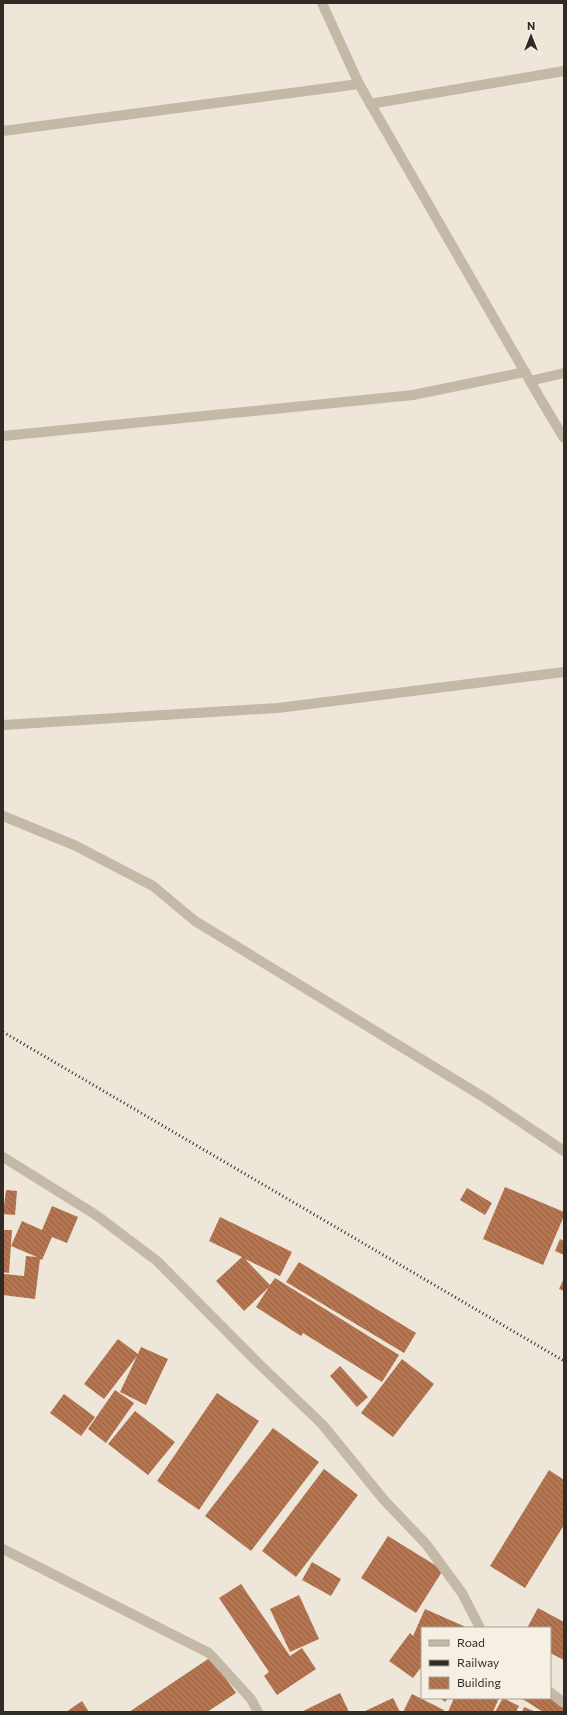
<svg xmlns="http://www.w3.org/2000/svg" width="567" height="1715" font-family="Commissioner,sans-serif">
	<defs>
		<pattern id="building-back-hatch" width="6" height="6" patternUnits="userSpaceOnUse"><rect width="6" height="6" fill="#b6754e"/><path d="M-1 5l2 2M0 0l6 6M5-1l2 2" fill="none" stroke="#956041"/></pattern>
	</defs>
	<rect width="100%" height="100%" fill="#ede6d9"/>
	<g fill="url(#building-back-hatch)">
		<polygon points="505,1187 564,1212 564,1216 543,1265 483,1239"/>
		<polygon points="467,1188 492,1203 485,1215 460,1200"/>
		<polygon points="6,1190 17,1191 15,1215 3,1214"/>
		<polygon points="52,1206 78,1217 67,1243 52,1237 42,1260 40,1259 35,1299 3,1295 4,1274 24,1276 26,1256 37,1257 11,1246 22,1221 42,1230"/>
		<polygon points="220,1217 292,1252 280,1276 245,1259 270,1285 275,1278 399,1355 382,1382 303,1333 301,1336 256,1307 269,1287 244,1311 216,1281 242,1257 209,1241"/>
		<polygon points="3,1230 12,1230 9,1273 3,1272"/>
		<polygon points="560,1239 564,1241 564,1255 555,1251"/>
		<polygon points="299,1262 416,1333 404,1353 286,1282"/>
		<polygon points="564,1278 564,1291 559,1289"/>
		<polygon points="118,1339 138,1354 141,1347 168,1359 146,1405 120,1392 137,1356 104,1399 84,1384"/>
		<polygon points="402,1359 434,1384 393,1437 361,1413"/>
		<polygon points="340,1366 368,1397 357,1407 330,1376"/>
		<polygon points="115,1390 134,1403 106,1443 88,1429"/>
		<polygon points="217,1393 259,1421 199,1510 157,1481"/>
		<polygon points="64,1394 95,1417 81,1436 50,1413"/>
		<polygon points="135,1411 175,1442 148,1475 108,1444"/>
		<polygon points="273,1428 319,1462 251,1551 205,1516"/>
		<polygon points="324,1469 358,1495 296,1577 262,1551"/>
		<polygon points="549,1470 564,1480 564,1525 525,1588 490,1566"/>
		<polygon points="388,1536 443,1570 416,1613 361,1578"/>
		<polygon points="312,1562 341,1579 331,1596 302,1580"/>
		<polygon points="241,1584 290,1656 302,1648 316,1669 277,1695 264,1676 269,1672 219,1598"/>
		<polygon points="299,1595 319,1639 290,1652 270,1609"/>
		<polygon points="538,1608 564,1622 564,1660 550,1653 550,1628 527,1628"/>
		<polygon points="425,1609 468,1628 422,1628 422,1666 413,1678 389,1661 410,1633 413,1636"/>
		<polygon points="211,1657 236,1693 207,1712 129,1712"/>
		<polygon points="340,1693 349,1712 301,1712"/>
		<polygon points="412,1694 444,1710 443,1712 403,1712"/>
		<polygon points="393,1698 400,1712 363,1712"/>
		<polygon points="440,1698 448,1698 445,1702"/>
		<polygon points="454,1698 499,1698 493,1712 448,1712"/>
		<polygon points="503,1698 519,1706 516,1712 495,1712"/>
		<polygon points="521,1698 550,1698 564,1702 564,1712 543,1712"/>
		<polygon points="82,1701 89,1712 66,1712"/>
		<polygon points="524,1707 536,1712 522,1712"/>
	</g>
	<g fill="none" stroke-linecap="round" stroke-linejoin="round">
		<g stroke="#c4b8a7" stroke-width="10">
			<polyline points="370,104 564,71"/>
			<polyline points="3,131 359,84"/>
			<polyline points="530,381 564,373"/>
			<polyline points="3,436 413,395 525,372"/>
			<polyline points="3,725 278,708 564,672"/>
			<polyline points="3,816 74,845 153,886 195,921 485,1098 564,1151"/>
			<polyline points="3,1157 96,1215 157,1261 258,1363 322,1424 384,1500 426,1544 462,1593 480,1628"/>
			<polyline points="3,1549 209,1653 251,1699 258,1712"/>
			<polyline points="550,1692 564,1703"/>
		</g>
		<polyline stroke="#c4b8a7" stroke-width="10" points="322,3 359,84 541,400 564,438"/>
		<polyline stroke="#312b26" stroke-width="3" stroke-dasharray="1 3" stroke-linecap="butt" points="3,1032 564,1361"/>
	</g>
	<rect width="567" height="1715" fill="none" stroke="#312b26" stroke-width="8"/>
	<rect x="421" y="1627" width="130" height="72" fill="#f6f0e4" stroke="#a7a198"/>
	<rect x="429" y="1640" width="20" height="6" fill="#c4b8a7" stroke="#a7a198"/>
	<text x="457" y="1647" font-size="12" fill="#312b26">Road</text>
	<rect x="429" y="1660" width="20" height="6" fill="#312b26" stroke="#a7a198"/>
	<text x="457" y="1667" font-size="12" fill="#312b26">Railway</text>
	<rect x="429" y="1677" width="20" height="12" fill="url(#building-back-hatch)" stroke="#a7a198"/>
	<text x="457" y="1687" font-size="12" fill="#312b26">Building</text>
	<g transform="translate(531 36)" stroke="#f6f0e4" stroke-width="3" paint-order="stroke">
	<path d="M0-3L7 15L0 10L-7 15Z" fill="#312b26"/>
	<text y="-6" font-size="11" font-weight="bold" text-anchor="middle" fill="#312b26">N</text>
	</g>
</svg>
